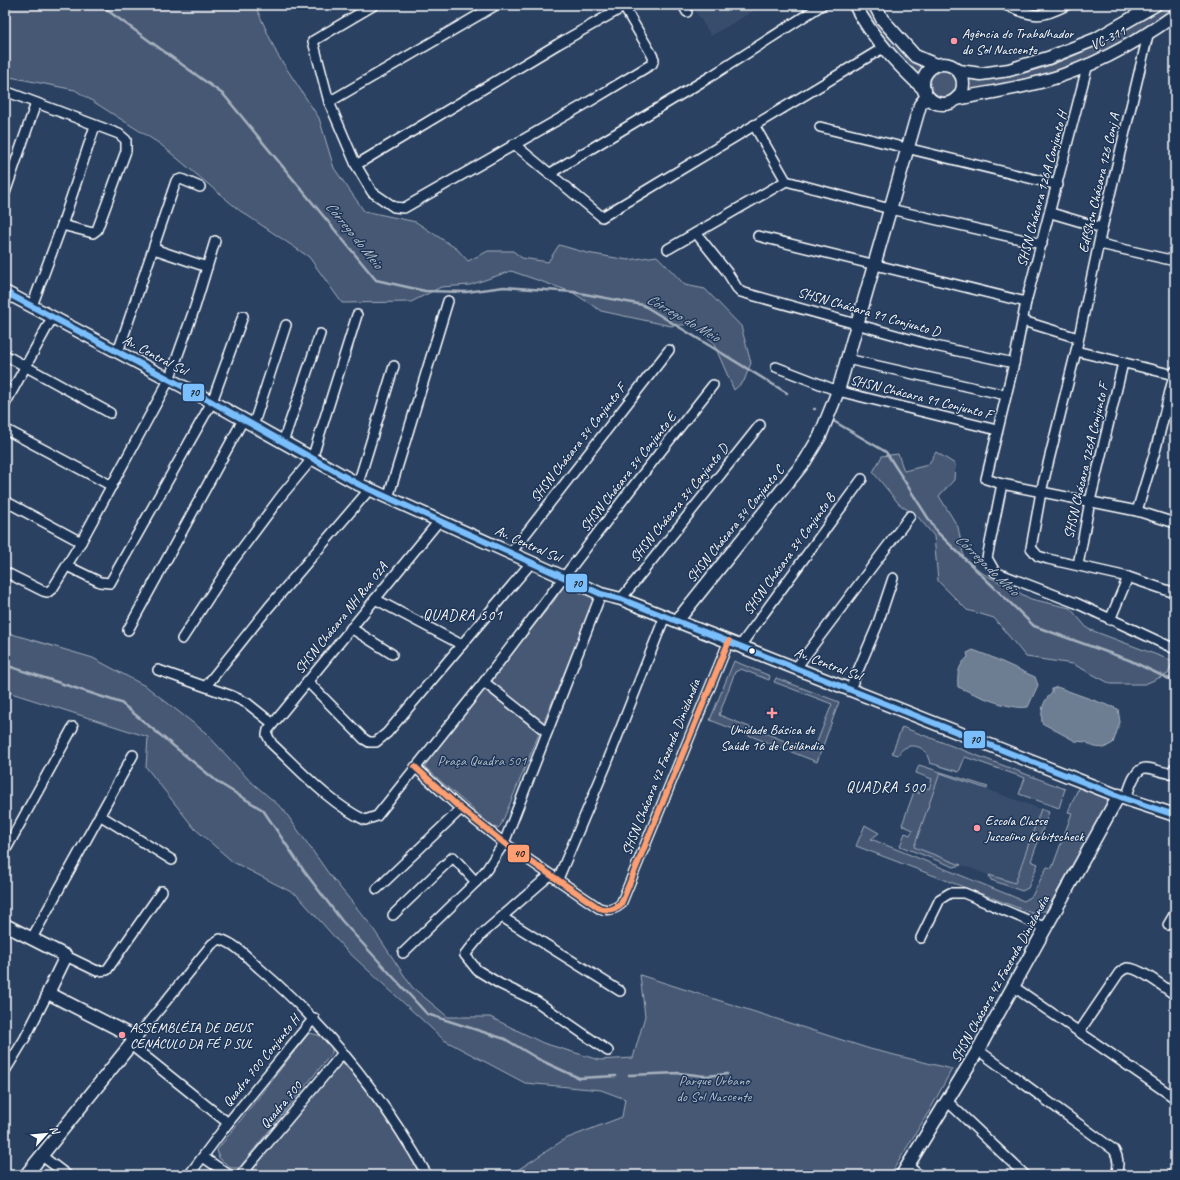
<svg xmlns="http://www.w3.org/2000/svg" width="1180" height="1180" font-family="Caveat,sans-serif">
	<rect width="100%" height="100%" fill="#2a4161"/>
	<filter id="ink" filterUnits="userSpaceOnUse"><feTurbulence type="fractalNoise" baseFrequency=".025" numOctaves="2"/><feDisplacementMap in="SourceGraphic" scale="8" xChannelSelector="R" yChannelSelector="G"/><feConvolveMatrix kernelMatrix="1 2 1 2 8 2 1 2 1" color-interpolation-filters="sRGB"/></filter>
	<g filter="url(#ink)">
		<g fill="#394e6c">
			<polygon points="692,5 763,5 711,36"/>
			<polygon points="940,773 1041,809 1014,884 914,848"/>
		</g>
		<g fill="#465975" stroke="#a2acba">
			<polygon points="5,5 255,5 277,54 319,118 334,168 364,211 416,222 457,249 468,261 488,251 513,251 522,258 548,262 559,245 587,253 628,260 657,256 685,285 705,289 741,326 751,363 744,381 734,390 713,342 692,324 671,326 601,311 572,292 511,271 470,285 441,287 411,302 342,303 309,257 239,210 160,144 75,90 5,76"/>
			<path d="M860 5H868C882 31 901 49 924 65L918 79 885 40Z"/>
			<path d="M1166 5H1175V10L1144 33 1059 73 968 92 969 77C1029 87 1117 37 1166 5Z"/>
			<circle cx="944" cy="83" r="14"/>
			<polygon points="936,452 955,464 954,480 939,496 958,527 964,558 984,574 1031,599 1070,608 1088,629 1173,661 1168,674 1145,684 1111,684 1073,664 1026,657 994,618 967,610 938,581 934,536 918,517 899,504 873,472 882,456 898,454 904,471 928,465"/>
			<polygon points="566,582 595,594 594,602 501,825 498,828 493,827 427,769 424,764 425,760 554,601"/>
			<polygon points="5,632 93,658 147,687 206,733 249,780 283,809 329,874 370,924 412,987 448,1017 490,1017 543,1043 599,1060 633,1058 645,1016 640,975 870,1049 952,1069 931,1108 890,1175 510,1175 565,1139 622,1117 625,1099 601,1090 525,1083 444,1040 345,949 297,895 233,862 194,828 146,767 148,737 5,691"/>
			<polygon points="734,661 770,676 769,680 741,669 735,672 719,715 813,752 832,704 774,682 776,678 839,702 817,762 710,720"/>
			<path d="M902 727 1065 789 1059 808 1019 794 1025 778 965 757 959 772 930 763 926 752C917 743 904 744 898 755L892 753Z"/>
			<polygon points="919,765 988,787 987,789 940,773 914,847 961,865 954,867 900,846 905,833 910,835 913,830 902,825 915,789 919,794 922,786 929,789 932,779 916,773"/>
			<polygon points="1080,784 1109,797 1105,808 1046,911 1041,911 1037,915 856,846 865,825 879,833 871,839 1024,901 1032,896 1047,867 1052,868 1072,813 1068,812"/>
			<polygon points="1041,809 1049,812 1031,861 1038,864 1028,888 1022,891 991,880 989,875 1015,883"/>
			<polygon points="309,1033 322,1036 332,1047 332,1053 239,1168 231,1168 219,1158 217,1150"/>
			<polygon points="342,1063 353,1073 416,1162 419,1170 418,1175 247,1175 331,1073"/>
		</g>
		<g fill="#6d7d92" stroke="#a7b1be">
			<path d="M973 650 989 656 1035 677 1038 685 1028 707C1008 710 977 695 958 687 957 675 958 665 968 657L967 653Z"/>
			<path d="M1057 687 1118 709 1120 722 1113 743 1104 748 1094 747 1086 742 1075 741 1042 723C1041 712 1042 701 1052 693V689Z"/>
		</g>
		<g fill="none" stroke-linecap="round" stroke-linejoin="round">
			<g stroke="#a7b1be" stroke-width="2.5">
				<polyline points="100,5 224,95 376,280 425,291 466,292 504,287 574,292 643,305 787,393"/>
				<polyline points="814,409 815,409"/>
				<polyline points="830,419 886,452 937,532 1034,626 1129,660 1169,679"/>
				<polyline points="5,665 121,703 219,783 263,810 304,871 342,921 427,1014 505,1039 540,1060 579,1078 616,1076"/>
				<polyline points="629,1075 679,1073 705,1076 727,1074"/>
			</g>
			<g stroke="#fff" stroke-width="12">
				<g id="street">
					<polyline points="374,5 313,41 329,102 356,165 372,192 394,207 404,208 582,106 652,64 654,59 651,53 624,7"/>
					<polyline points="683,5 687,12"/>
					<path d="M1005 5C1034 16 1038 20 1067 5"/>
					<polyline points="1148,35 1102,228 1076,351 1041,492 1031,548 1038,556 1048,559 1128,577 1175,593"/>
					<polyline points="1088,64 1026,302 1014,363 986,479 1002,484 1137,511 1175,523"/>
					<polyline points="5,91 119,134 126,140 126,151 97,230 93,233 62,225"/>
					<polyline points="329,102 496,5"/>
					<polyline points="754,125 786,181 890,209 1042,244"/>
					<polyline points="820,127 1058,185"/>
					<polyline points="514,144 602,217 883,48"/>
					<polyline points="356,165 558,44 627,5"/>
					<polyline points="549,174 713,75 822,5"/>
					<polyline points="5,193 36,103"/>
					<polyline points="1051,213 1102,228"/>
					<polyline points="696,233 727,272 737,288 741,292 935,346 1014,363"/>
					<polyline points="758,236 1026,302"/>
					<polyline points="1100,244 1175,261"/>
					<polyline points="154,249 207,267"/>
					<polyline points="668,249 786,181"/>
					<polyline points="32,306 62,225 95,126"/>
					<polyline points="1023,321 1078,338"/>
					<polyline points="1076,351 1174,375"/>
					<polyline points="118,352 176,181 181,179 200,187"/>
					<polyline points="5,355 110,413"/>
					<polyline points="847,359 1006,395"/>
					<polyline points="776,367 838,391 997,430"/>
					<polyline points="5,404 52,318"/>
					<polyline points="253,426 286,325"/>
					<polyline points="5,429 112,486"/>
					<polyline points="283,442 320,334"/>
					<polyline points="358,484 394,366"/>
					<polyline points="1002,484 987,558 995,572 1076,603 1175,649"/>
					<polyline points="388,498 448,301"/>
					<polyline points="5,501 81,542"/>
					<polyline points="1137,511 1156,448 1175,371"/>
					<path d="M439 521 268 730 267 735 272 744C300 770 329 803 365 820L377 816 484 682 631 489 713 385"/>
					<polyline points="510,554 669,350"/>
					<polyline points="1078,565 1090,501 1123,363"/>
					<polyline points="67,566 100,582 110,583 212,402 243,316"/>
					<polyline points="5,572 43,591 48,592 53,588 81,542 169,380 195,307 215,241"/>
					<polyline points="375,599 462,645"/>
					<polyline points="621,599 760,425"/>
					<polyline points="1110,620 1128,577"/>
					<polyline points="351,628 392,654"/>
					<polyline points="128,630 243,420"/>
					<polyline points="182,639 232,562 282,495 312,459 357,315"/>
					<polyline points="740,646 862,479"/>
					<polyline points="796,668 910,516"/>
					<polyline points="158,670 232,696 247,703 272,723"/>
					<polyline points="307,681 364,739 369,742 376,742 387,733 531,563"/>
					<polyline points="484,682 547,732"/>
					<polyline points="206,686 269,607 369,490"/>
					<polyline points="850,689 877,626 893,578"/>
					<path d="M415 767 461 809 504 843 599 908C608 911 614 910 621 904L729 641"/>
					<path d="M1126 799C1129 790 1134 768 1146 768 1154 768 1162 773 1171 773L1175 767"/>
					<polyline points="101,816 172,860"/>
					<polyline points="5,851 73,727"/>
					<polyline points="550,875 482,934 465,955 477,970 500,984 536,1001 608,1051"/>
					<polyline points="558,879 605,768 665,616"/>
					<polyline points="377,889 461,809"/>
					<polyline points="393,915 453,857 476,882"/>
					<polyline points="502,917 620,991"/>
					<polyline points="1168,925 1175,913"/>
					<polyline points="32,938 133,755"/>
					<polyline points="921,938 940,899 950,893 964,893 1046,928"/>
					<polyline points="403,953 476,882 487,869 504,843 601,594"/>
					<polyline points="66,956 97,971 107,970 162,891"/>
					<polyline points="1014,987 1175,1098"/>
					<path d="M1079 1032 1119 973C1121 971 1124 969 1127 968 1139 967 1165 988 1175 995"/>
					<path d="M136 1038 212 944 220 939C236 944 247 957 259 968 327 1026 383 1097 427 1175"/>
					<polyline points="131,1045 228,1123"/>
					<path d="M978 1050 1114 1150C1119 1158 1119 1166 1116 1175"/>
					<polyline points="5,1071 25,1038 48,993"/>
					<polyline points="947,1101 1025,1175"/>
					<polyline points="42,1156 67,1175"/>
					<polyline points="203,1157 229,1175"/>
					<polyline points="908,1166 919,1175"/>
					<polyline points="189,1175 228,1123 314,1018"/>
					<polyline points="241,1175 343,1053"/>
					<polyline points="1172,1175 1175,1172"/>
				</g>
			</g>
			<g stroke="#fff" stroke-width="15">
				<g id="secondary">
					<path d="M855 5C872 38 898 65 925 90"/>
					<polyline points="875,5 882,19 915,56 936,65"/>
					<circle cx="943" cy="84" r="20"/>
					<polyline points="959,71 981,74 1009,70 1048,58 1096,39 1155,5"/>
					<path d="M956 99C986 93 1015 89 1044 81 1091 68 1136 43 1175 15"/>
					<polyline points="5,292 212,402 358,484 601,594 621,599 1126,799 1175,815"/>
					<polyline points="677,621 805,461 820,436 838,391 920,105 924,100 929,98"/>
					<polyline points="5,925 66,956 48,993 136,1038 26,1175"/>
					<polyline points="902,1175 978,1050 1119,795"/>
				</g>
			</g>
			<use href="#street" stroke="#1d3557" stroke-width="9"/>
			<use href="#secondary" stroke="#1d3557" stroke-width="12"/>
			<g stroke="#1d3557" stroke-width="9">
				<polyline id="bus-1" points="5,292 212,402 358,484 601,594 621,599 1126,799 1175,815"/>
			</g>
			<g stroke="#1d3557" stroke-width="9">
				<path id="bus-2" d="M415 767 461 809 504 843 599 908C608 911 614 910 621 904L729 641"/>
			</g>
			<use href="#bus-1" stroke="#7abffc" stroke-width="6"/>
			<use href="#bus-2" stroke="#fd9f72" stroke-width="6"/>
		</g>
	</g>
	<g fill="#ff9aa2" stroke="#1d3557" stroke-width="1.5">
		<circle cx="954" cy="41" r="4"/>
		<path d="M770 707h4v4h4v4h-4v4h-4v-4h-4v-4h4z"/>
		<circle cx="977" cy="828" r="4"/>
		<circle cx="122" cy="1035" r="4"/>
	</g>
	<circle fill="#fff" stroke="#1d3557" stroke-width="1.5" cx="752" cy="651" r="3.5"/>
	<g text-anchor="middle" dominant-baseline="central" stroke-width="3" stroke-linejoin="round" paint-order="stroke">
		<g font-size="14" fill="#fff" stroke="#1d3557" text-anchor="start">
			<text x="962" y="33">Agência do Trabalhador<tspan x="962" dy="16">do Sol Nascente</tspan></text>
			<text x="772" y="729" text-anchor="middle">Unidade Básica de<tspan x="772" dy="16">Saúde 16 de Ceilândia</tspan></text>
			<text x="985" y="820">Escola Classe<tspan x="985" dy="16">Juscelino Kubitscheck</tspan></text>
			<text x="130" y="1027">ASSEMBLÉIA DE DEUS<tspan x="130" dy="16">CENÁCULO DA FÉ P SUL</tspan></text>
		</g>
		<g font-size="14" fill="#fff" stroke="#1d3557">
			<text transform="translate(1108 38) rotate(-26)">VC-311</text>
			<text transform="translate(1099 183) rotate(-77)">EdfShsn Chácara 126 Conj A</text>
			<text transform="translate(1042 189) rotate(-75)">SHSN Chácara 126A Conjunto H</text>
			<text transform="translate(869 312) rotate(16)">SHSN Chácara 91 Conjunto D</text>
			<text transform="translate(155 355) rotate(28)">Av. Central Sul</text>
			<text transform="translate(921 397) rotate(14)">SHSN Chácara 91 Conjunto F</text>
			<text transform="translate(578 443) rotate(-52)">SHSN Chácara 34 Conjunto F</text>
			<text transform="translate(1086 461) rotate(-77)">SHSN Chácara 126A Conjunto F</text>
			<text transform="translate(628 472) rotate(-52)">SHSN Chácara 34 Conjunto E</text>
			<text transform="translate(679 503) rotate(-51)">SHSN Chácara 34 Conjunto D</text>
			<text transform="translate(735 524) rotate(-51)">SHSN Chácara 34 Conjunto C</text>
			<text transform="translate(528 544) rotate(24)">Av. Central Sul</text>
			<text transform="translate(789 554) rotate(-54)">SHSN Chácara 34 Conjunto B</text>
			<text transform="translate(341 618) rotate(-51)">SHSN Chácara NH Rua 02A</text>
			<text transform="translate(828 664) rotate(21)">Av. Central Sul</text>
			<text transform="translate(661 767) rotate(-68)">SHSN Chácara 42 Fazenda Dinizlandia</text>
			<text transform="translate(1000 979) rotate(-61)">SHSN Chácara 42 Fazenda Dinizlandia</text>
			<text transform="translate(261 1061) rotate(-51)">Quadra 700 Conjunto H</text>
			<text transform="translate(281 1105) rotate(-50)">Quadra 700</text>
		</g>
		<g font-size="14" fill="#b5bdc8" stroke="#1d3557">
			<text x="482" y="760">Praça Quadra 501</text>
			<text x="714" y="1080">Parque Urbano<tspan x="714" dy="16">do Sol Nascente</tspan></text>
		</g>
		<g font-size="15" font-style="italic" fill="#b6bec8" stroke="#1d3557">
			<text transform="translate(354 235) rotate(51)">Córrego do Meio</text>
			<text transform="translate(683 318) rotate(30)">Córrego do Meio</text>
			<text transform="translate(987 565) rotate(44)">Córrego do Meio</text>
		</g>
		<g font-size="15" letter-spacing="1" fill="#fff" stroke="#1d3557">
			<text x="463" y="615">QUADRA 501</text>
			<text x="886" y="787">QUADRA 500</text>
		</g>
	</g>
	<g stroke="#1d3557" stroke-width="1.5">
		<rect x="182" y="383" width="23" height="19" rx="4" fill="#7abffc"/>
		<rect x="565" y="573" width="23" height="20" rx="4" fill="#7abffc"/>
		<rect x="963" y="730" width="23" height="19" rx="4" fill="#7abffc"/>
		<rect x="507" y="844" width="23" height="19" rx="4" fill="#fd9f72"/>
	</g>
	<g font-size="11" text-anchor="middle" font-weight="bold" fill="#111">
		<text x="194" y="396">70</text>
		<text x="577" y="587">70</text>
		<text x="975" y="743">70</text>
		<text x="519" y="857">40</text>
	</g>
	<rect width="1180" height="1180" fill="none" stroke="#1d3557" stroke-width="20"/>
	<rect x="10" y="10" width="1160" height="1160" fill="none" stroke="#fff" stroke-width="1.5" filter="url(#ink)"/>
	<g transform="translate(46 1134) rotate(63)" stroke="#1d3557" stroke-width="3" paint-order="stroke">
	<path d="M0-3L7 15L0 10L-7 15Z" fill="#ffffff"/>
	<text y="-6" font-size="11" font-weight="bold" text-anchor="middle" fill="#ffffff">N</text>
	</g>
</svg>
